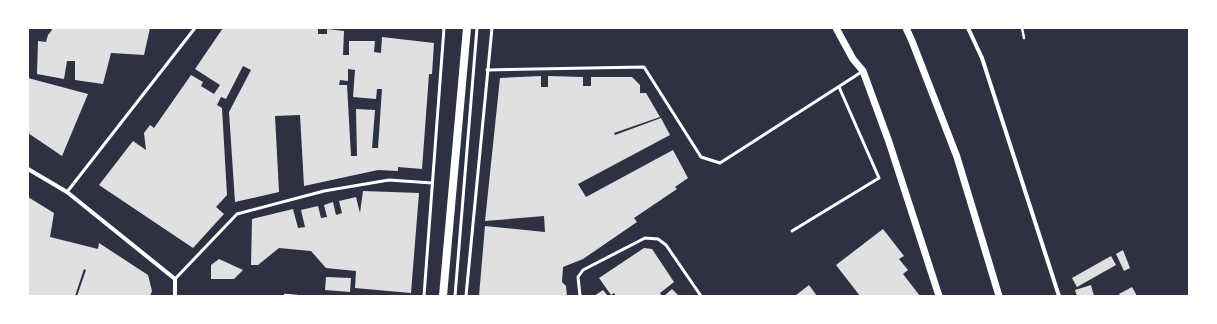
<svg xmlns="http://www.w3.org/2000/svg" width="1217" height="324" font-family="'Space Grotesk',sans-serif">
	<rect width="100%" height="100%" fill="#2d3142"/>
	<g fill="#e0e0e3" fill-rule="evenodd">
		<polygon points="51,28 150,28 144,55 111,53 103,84 75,80 75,61 67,61 64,79 37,74 38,41 46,42 48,35 52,30"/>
		<path d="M223 28H318V34H327V29L344 31 343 55H349V41H375L374 52 381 53 382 37 434 43 432 74H429L422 169 398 167V171L378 170 304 186 300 115 275 116 279 192 235 202 229 112 251 70 243 66 226 99 221 97 217 105 222 108 227 195 216 207 224 214 193 248 99 185 133 141 146 150 144 133 150 125 154 128 191 75 203 82 201 86 214 94 220 85 195 69ZM348 69 355 70 353 97 376 99 377 89H382L378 148H372L375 110 356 109 357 156H351L347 85H339L340 80 348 81Z"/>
		<polygon points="541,76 541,87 548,87 548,76 583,77 583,86 591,86 591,77 632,77 640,85 640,93 646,93 660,117 614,133 615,135 661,118 670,135 578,184 586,197 673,150 688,178 675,187 677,189 634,218 637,222 583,259 563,267 562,282 566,286 567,296 479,296 485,226 545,232 544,216 485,221 500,78"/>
		<polygon points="28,78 88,94 62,156 28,133"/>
		<polygon points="363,191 419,193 411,293 355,288 356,271 326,268 311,251 279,248 258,265 251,265 252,219 293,209 298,228 305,227 301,210 318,206 321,218 327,217 324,205 333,202 336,215 342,213 339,201 356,197 360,213"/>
		<polygon points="28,197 54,213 50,237 98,249 99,243 148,275 152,291 150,296 77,296 86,270 84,269 75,296 28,296"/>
		<polygon points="883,229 904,256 899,259 908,270 903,274 920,296 860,296 836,265"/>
		<polygon points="644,248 652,249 674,282 660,293 662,296 616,296 614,293 611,295 599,278"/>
		<polygon points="1123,250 1130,268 1124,271 1116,254"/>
		<polygon points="1111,256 1116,265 1077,287 1072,278"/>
		<polygon points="219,259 243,270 234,279 211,279 211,265"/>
		<polygon points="326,277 351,278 350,292 325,290"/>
		<polygon points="809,285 817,296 795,296"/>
		<polygon points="1091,285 1094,296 1077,296 1075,290"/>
		<polygon points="1132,287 1137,296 1120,296 1119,294"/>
		<polygon points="672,289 679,296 664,296"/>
		<polygon points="603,290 608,296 594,296"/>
	</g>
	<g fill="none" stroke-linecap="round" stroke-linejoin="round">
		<g stroke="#fff" stroke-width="2.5">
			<polyline points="1022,28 1024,38"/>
			<polyline points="285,295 297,296"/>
		</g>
		<g stroke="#fff" stroke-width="3">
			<polyline points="487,70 644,67 701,157 720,163 863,71"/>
			<polyline points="67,192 195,28"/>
			<polyline points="792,231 879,178 839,87"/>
			<polyline points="175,279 237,214 324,191 389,180 432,183"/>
			<polyline points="424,296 444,28"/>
			<polyline points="455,296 477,28"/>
			<polyline points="466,296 492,28"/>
			<polyline points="580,296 578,277 583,270 645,238 658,239 666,245 701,296"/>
		</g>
		<g stroke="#fff" stroke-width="4">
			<polyline points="968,28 982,58 1059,296"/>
			<polyline points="28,169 67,192 175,279 175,296"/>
		</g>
		<g stroke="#fff" stroke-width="7">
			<polyline points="836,28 853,59 863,71 889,142 939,296"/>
			<polyline points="906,28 912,41 957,157 999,296"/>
		</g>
		<polyline stroke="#fff" stroke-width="8" points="443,296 467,28"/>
	</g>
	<rect width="1217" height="324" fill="none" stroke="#ffffff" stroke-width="58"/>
</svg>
